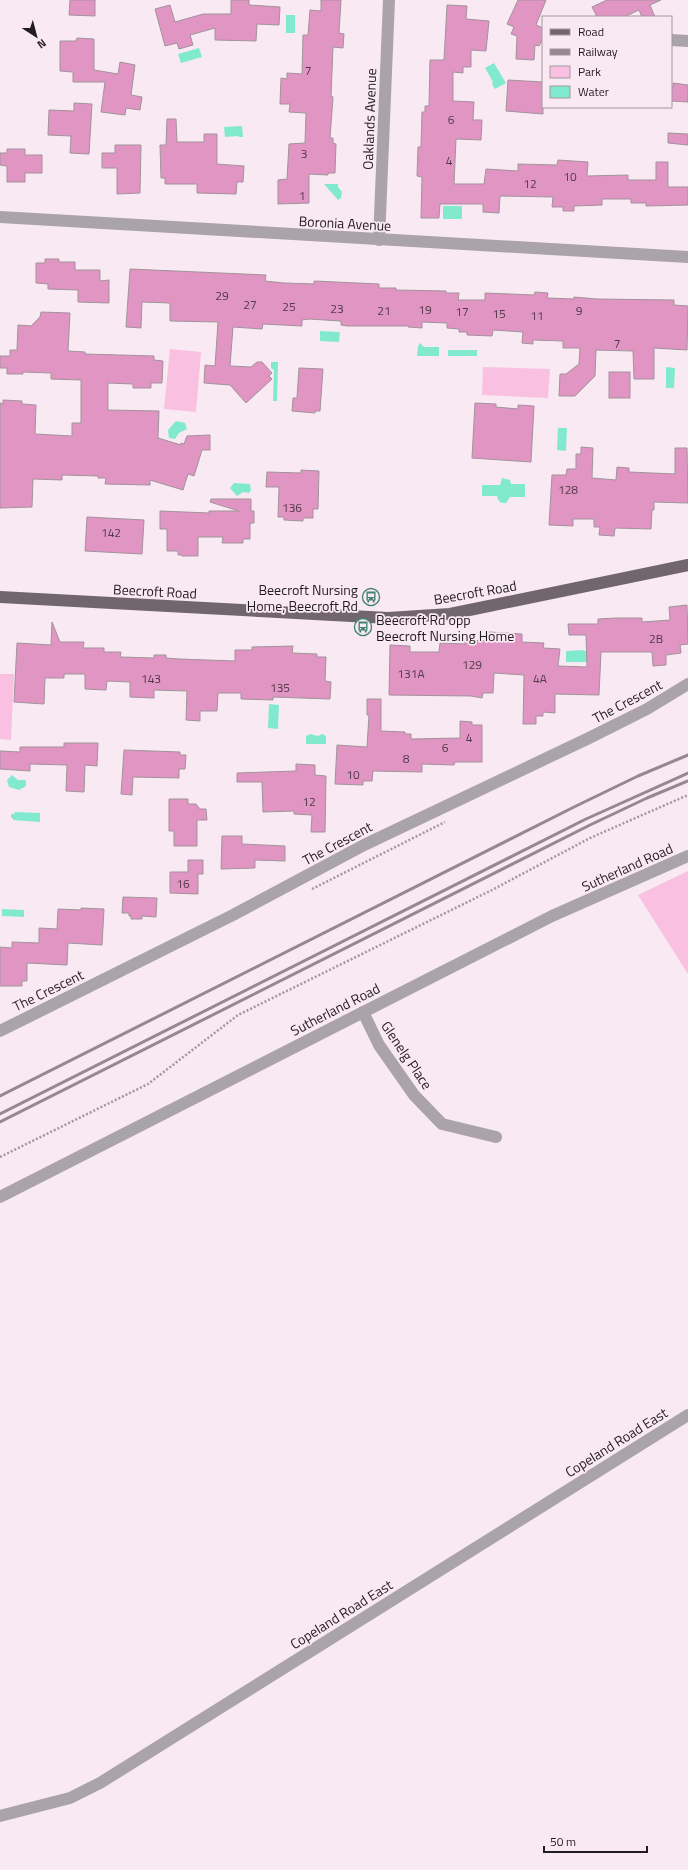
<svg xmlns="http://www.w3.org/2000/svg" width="688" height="1870" font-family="'Titillium Web',sans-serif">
	<rect width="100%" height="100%" fill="#f9e9f2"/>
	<g fill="#fac0e2">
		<polygon points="170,349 201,352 196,412 164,409"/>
		<polygon points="483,367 550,369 548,398 482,395"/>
		<polygon points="0,674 14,674 11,740 0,739"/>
		<polygon points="688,871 688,974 638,895"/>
	</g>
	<g fill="#81eace">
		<rect x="286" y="15" width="9" height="18"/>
		<polygon points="199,48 202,57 181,63 178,54"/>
		<polygon points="494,63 506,83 495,89 492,84 493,82 485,68"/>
		<polygon points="242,126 243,137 239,137 238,136 225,137 224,127"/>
		<polygon points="324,184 338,184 338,187 342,192 341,198 338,200"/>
		<rect x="443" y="206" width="19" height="13"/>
		<polygon points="320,331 340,332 339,342 320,341"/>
		<polygon points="420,343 424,347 439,347 439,356 417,356 418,346"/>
		<rect x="448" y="350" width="29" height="6"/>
		<polygon points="271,362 278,362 277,401 273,401 274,370 271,368"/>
		<polygon points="666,367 675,368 674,388 666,388"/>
		<polygon points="176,421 185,423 187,429 179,433 175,439 169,438 168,430"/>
		<polygon points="558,428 567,428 566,451 557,450"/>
		<path d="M502 478 510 480 511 484H525V497H510L506 503C501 504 498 501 497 496H482V485H500Z"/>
		<polygon points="234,483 250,484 251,490 249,493 243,492 237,496 230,488"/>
		<polygon points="583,650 587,652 587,662 566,662 566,651"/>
		<polygon points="269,704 279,705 278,729 268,728"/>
		<polygon points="310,734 318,736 322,734 326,736 326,744 306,744 306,736"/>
		<polygon points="12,775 18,780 26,780 26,786 19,790 9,787 7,780"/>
		<polygon points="15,812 40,813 40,822 13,820 13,818 11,818 11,814 14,814"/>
		<polygon points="2,909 24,910 24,917 2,916"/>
	</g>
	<g fill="#e095c3" stroke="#a1939b">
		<polygon points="70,0 95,0 95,16 69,15"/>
		<polygon points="231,0 249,0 249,5 280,7 279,25 257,24 256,41 215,40 215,28 190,35 193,45 179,49 177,43 165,46 155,9 170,5 175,22 203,14 231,14"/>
		<polygon points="321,0 341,0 339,33 344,34 343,48 333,47 331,96 333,97 330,138 333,138 333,143 336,144 335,173 328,173 328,175 309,174 309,203 278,204 278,180 287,179 289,144 305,143 306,113 289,112 290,104 280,104 281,78 287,79 287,73 302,74 303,35 308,35 310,10 321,11"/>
		<polygon points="518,0 546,0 536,25 543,28 543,38 539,46 535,45 534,60 516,59 517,36 511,34 514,27 507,24"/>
		<polygon points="607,0 661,0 650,5 655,17 642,17 639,10 624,17 597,17 592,7"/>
		<polygon points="447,5 467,6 466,19 489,21 486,51 471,50 471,67 463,67 463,73 453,72 453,101 474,102 473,120 482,120 481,140 456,139 454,184 484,184 486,169 518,171 518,164 557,165 558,160 588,162 587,176 628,175 628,180 656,180 656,162 668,162 668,187 688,187 688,205 646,206 646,203 631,203 631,199 602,199 602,205 574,206 574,211 563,211 563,207 552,207 553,197 500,196 499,213 483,212 483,204 440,204 439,218 421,218 422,177 417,176 418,147 421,147 422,112 425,112 425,106 429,106 430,60 444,60"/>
		<polygon points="77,38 94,39 94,70 118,74 120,62 135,65 131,95 142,97 140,110 126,108 125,115 101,112 105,82 73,82 73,72 60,71 60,41 76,41"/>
		<polygon points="508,80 543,82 543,114 506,111"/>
		<polygon points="673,83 688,85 688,102 671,101 671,87 673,87"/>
		<polygon points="74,103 92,104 89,154 70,153 71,136 48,135 49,110 74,111"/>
		<polygon points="167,119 176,119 177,142 204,142 204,134 217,134 217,164 244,166 243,182 237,182 236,194 197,193 197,184 165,184 165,178 161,178 160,145 166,145"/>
		<polygon points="668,133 688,134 688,145 668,143"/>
		<polygon points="115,145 141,145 140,193 117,194 117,168 102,168 102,153 115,153"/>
		<polygon points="7,149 25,149 25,155 42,155 42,173 25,173 25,182 7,182 7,166 0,165 0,153 7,153"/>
		<polygon points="45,259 59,259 59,262 75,262 75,270 100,270 100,281 109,280 109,303 78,302 78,290 48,289 48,284 36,283 36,263 45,263"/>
		<polygon points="130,269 266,275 265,281 284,283 314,284 314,281 379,284 379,288 396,288 396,290 446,291 446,293 459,293 458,300 485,300 485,293 534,295 535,292 548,293 547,298 574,299 574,297 597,299 674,300 674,305 688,306 687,350 654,348 654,379 634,379 633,351 596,350 595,376 575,396 559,396 560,374 566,374 579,364 580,348 563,348 563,341 533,340 533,344 522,343 523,332 493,330 492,336 467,335 467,332 459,332 459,329 447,328 447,323 422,322 422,328 408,327 409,326 347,326 341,325 341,321 309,319 302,320 302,326 263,324 262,329 233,327 230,366 251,367 257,362 262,362 272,373 269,376 272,379 246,403 230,385 204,383 205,365 215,366 218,322 170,321 170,303 142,302 141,328 126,327"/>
		<polygon points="41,312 70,313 68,351 85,352 85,354 154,356 154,360 163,361 162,383 151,383 151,388 133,388 133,384 108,383 108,410 159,411 158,438 181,445 181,443 184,444 187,436 210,435 210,450 202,450 194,476 188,474 183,490 150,480 150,485 105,484 106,478 98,478 98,476 62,475 62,480 33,479 32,507 0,508 0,403 3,404 3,400 22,401 22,404 36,405 35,434 72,436 72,423 81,423 81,380 51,379 51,373 23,372 23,374 7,374 7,368 0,368 0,356 10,356 10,350 17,350 18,325 31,326 40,317"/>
		<polygon points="299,368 323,369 320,411 315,411 315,413 292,411 293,398 297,398"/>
		<rect x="609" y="372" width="21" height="26"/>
		<polygon points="475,403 496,404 496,407 518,409 518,405 534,406 531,462 472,458"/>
		<polygon points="581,447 593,448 592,478 616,480 617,467 629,468 629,472 675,474 675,448 687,448 688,503 654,502 654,510 652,510 651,529 615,528 614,536 599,535 600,527 594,527 594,519 573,519 573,526 549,525 552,475 566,475 567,469 576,469 576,454 581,454"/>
		<polygon points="301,470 319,471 318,509 313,509 313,518 303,518 303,521 284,520 284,517 278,517 279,487 266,487 267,472 301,473"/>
		<polygon points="211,499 251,499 251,511 254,511 254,523 250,523 250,539 243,539 243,543 222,543 223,537 198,537 198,556 182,556 182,555 178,555 178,551 167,551 167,529 160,529 160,511 209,513 209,511 239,511 210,502"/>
		<polygon points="87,517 144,520 142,554 85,551"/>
		<polygon points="687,605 688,644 680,645 681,653 666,655 666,665 653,666 652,652 601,652 599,695 555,694 555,713 543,712 543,716 536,716 536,724 523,724 524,675 494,673 493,693 483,693 482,698 471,696 389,695 390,645 410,646 410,652 439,652 440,643 465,644 465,640 488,641 489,632 522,634 522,642 544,643 543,648 560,649 558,666 587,667 586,635 569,635 568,624 598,624 598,619 616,618 642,618 642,622 670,620 669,607"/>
		<polygon points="52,622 60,642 84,642 83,648 104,648 104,652 121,652 120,657 154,658 154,655 166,655 166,658 179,659 235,661 235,650 252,650 252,647 293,646 292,653 317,654 317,657 326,657 325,681 331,682 330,699 273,697 273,700 241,699 241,693 218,693 217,711 200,711 200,721 186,720 187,691 154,690 154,698 130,697 130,682 107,681 106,690 85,689 85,674 64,674 64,678 45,678 44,704 14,702 17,643 51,645"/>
		<polygon points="367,699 381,699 381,731 405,732 405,734 411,734 411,739 460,738 460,721 472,722 472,725 482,725 482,762 455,762 454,765 422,764 422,772 373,771 372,781 363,781 363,785 335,784 337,745 367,747 369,715 367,715"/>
		<polygon points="64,743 98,743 97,766 85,765 84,792 66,791 67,765 30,764 30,771 0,769 0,751 20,752 20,747 64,747"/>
		<polygon points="124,750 180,752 180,755 186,755 185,769 179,769 179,778 133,777 132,795 121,794"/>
		<polygon points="296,764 315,765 315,775 326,776 325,832 311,832 312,815 294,814 294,811 263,812 262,782 237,782 237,773 296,771"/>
		<polygon points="169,799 188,799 188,804 196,804 200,809 206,809 207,820 197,820 197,846 174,846 174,831 169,831"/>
		<polygon points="222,836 242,836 242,844 285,846 285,861 255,860 255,868 221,869"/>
		<polygon points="188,860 203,860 203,874 198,874 198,894 170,893 170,872 188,872"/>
		<polygon points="123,897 157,898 156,917 142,916 142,919 131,919 131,916 129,916 129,913 122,913"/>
		<polygon points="81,908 104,909 102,945 68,943 67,965 27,963 27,981 22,981 22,986 0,986 0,947 12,948 12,942 39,943 39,928 57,929 58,909 81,910"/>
	</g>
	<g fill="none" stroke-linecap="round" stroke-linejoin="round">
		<g stroke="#a3979e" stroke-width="2.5" stroke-dasharray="2 2" stroke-linecap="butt">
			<polyline points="312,889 445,822"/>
			<polyline points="0,1157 148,1084 238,1015 492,890 590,838 688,795"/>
		</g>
		<g stroke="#aaa3a7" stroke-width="12">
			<polyline points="671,40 688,41"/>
			<polyline points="0,217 688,257"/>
			<polyline points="379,240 389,0"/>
			<polyline points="363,1012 379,1045 414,1095 442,1124 496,1137"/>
			<polyline points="0,1031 233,915 364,845 589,738 647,709 688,684"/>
			<polyline points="0,1197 552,916 688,856"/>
			<polyline points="0,1816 70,1798 100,1783 688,1415"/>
		</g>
		<polyline stroke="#71666c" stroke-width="12" points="0,597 388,618 450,614 688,565"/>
		<g stroke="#93898f" stroke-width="3">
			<polyline points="0,1096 574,807 638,776 688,755"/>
			<polyline points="0,1114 586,819 688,773"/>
			<polyline points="0,1122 590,825 647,798 688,781"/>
		</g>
	</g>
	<defs>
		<g id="bus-ring" transform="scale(0.9)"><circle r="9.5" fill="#f9e9f2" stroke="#428372" stroke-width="1.5"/><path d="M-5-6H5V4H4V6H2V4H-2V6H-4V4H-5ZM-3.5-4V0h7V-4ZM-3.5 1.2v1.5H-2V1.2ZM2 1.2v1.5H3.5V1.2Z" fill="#428372"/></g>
	</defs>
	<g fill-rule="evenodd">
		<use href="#bus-ring" x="371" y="597"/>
		<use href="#bus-ring" x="363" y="627"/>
	</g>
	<g text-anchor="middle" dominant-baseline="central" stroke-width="3.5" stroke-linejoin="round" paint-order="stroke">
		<g font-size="12" fill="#513a48">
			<text x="308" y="70">7</text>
			<text x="451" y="119">6</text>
			<text x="304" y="153">3</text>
			<text x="449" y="160">4</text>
			<text x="570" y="176">10</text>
			<text x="530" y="183">12</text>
			<text x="302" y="195">1</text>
			<text x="222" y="295">29</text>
			<text x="250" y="304">27</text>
			<text x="289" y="306">25</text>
			<text x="337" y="308">23</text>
			<text x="425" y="309">19</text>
			<text x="384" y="310">21</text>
			<text x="579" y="310">9</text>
			<text x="462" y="311">17</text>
			<text x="499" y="313">15</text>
			<text x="537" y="315">11</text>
			<text x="617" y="343">7</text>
			<text x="568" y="489">128</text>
			<text x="292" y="507">136</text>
			<text x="111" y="532">142</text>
			<text x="656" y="638">2B</text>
			<text x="472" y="664">129</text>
			<text x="411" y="673">131A</text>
			<text x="151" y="678">143</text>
			<text x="540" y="678">4A</text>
			<text x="280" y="687">135</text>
			<text x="469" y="737">4</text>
			<text x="445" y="747">6</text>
			<text x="406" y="758">8</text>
			<text x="353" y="774">10</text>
			<text x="309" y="801">12</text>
			<text x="183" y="883">16</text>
		</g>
		<g font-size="14" fill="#211c1f" stroke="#f9e9f2">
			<text transform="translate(369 119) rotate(-88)">Oaklands Avenue</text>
			<text transform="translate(345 223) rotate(3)">Boronia Avenue</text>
			<text transform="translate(155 591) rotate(3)">Beecroft Road</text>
			<text transform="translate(475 592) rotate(-10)">Beecroft Road</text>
			<text transform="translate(627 701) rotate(-28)">The Crescent</text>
			<text transform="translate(337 843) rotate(-28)">The Crescent</text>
			<text transform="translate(627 867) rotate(-24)">Sutherland Road</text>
			<text transform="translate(48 990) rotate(-26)">The Crescent</text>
			<text transform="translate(335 1009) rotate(-27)">Sutherland Road</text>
			<text transform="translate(407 1055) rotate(56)">Glenelg Place</text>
			<text transform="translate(616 1442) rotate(-32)">Copeland Road East</text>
			<text transform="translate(341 1614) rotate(-32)">Copeland Road East</text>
		</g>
		<g font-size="14" fill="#211c1f" stroke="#f9e9f2" text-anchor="end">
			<text x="358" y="589">Beecroft Nursing<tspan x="358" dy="16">Home, Beecroft Rd</tspan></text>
			<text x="376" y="619" text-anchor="start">Beecroft Rd opp<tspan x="376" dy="16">Beecroft Nursing Home</tspan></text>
		</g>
	</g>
	<rect x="542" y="16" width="130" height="92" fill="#f9e9f2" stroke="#a3979e"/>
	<rect x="550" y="29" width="20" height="6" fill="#71666c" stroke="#a3979e"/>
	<text x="578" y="36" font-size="12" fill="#211c1f">Road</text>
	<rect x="550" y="49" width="20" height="6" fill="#93898f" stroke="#a3979e"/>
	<text x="578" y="56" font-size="12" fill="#211c1f">Railway</text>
	<rect x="550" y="66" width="20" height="12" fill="#fac0e2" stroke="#a3979e"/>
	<text x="578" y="76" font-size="12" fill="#211c1f">Park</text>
	<rect x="550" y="86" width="20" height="12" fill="#81eace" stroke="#a3979e"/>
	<text x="578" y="96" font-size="12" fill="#211c1f">Water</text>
	<g transform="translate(36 36) rotate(144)" stroke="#f9e9f2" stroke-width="3" paint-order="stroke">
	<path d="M0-3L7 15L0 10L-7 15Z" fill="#211c1f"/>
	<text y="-6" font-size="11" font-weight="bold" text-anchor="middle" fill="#211c1f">N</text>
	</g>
	<path d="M544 1846v6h103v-6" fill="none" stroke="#211c1f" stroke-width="2"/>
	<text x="550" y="1846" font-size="12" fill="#211c1f" stroke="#f9e9f2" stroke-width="3" paint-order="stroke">50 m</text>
</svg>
